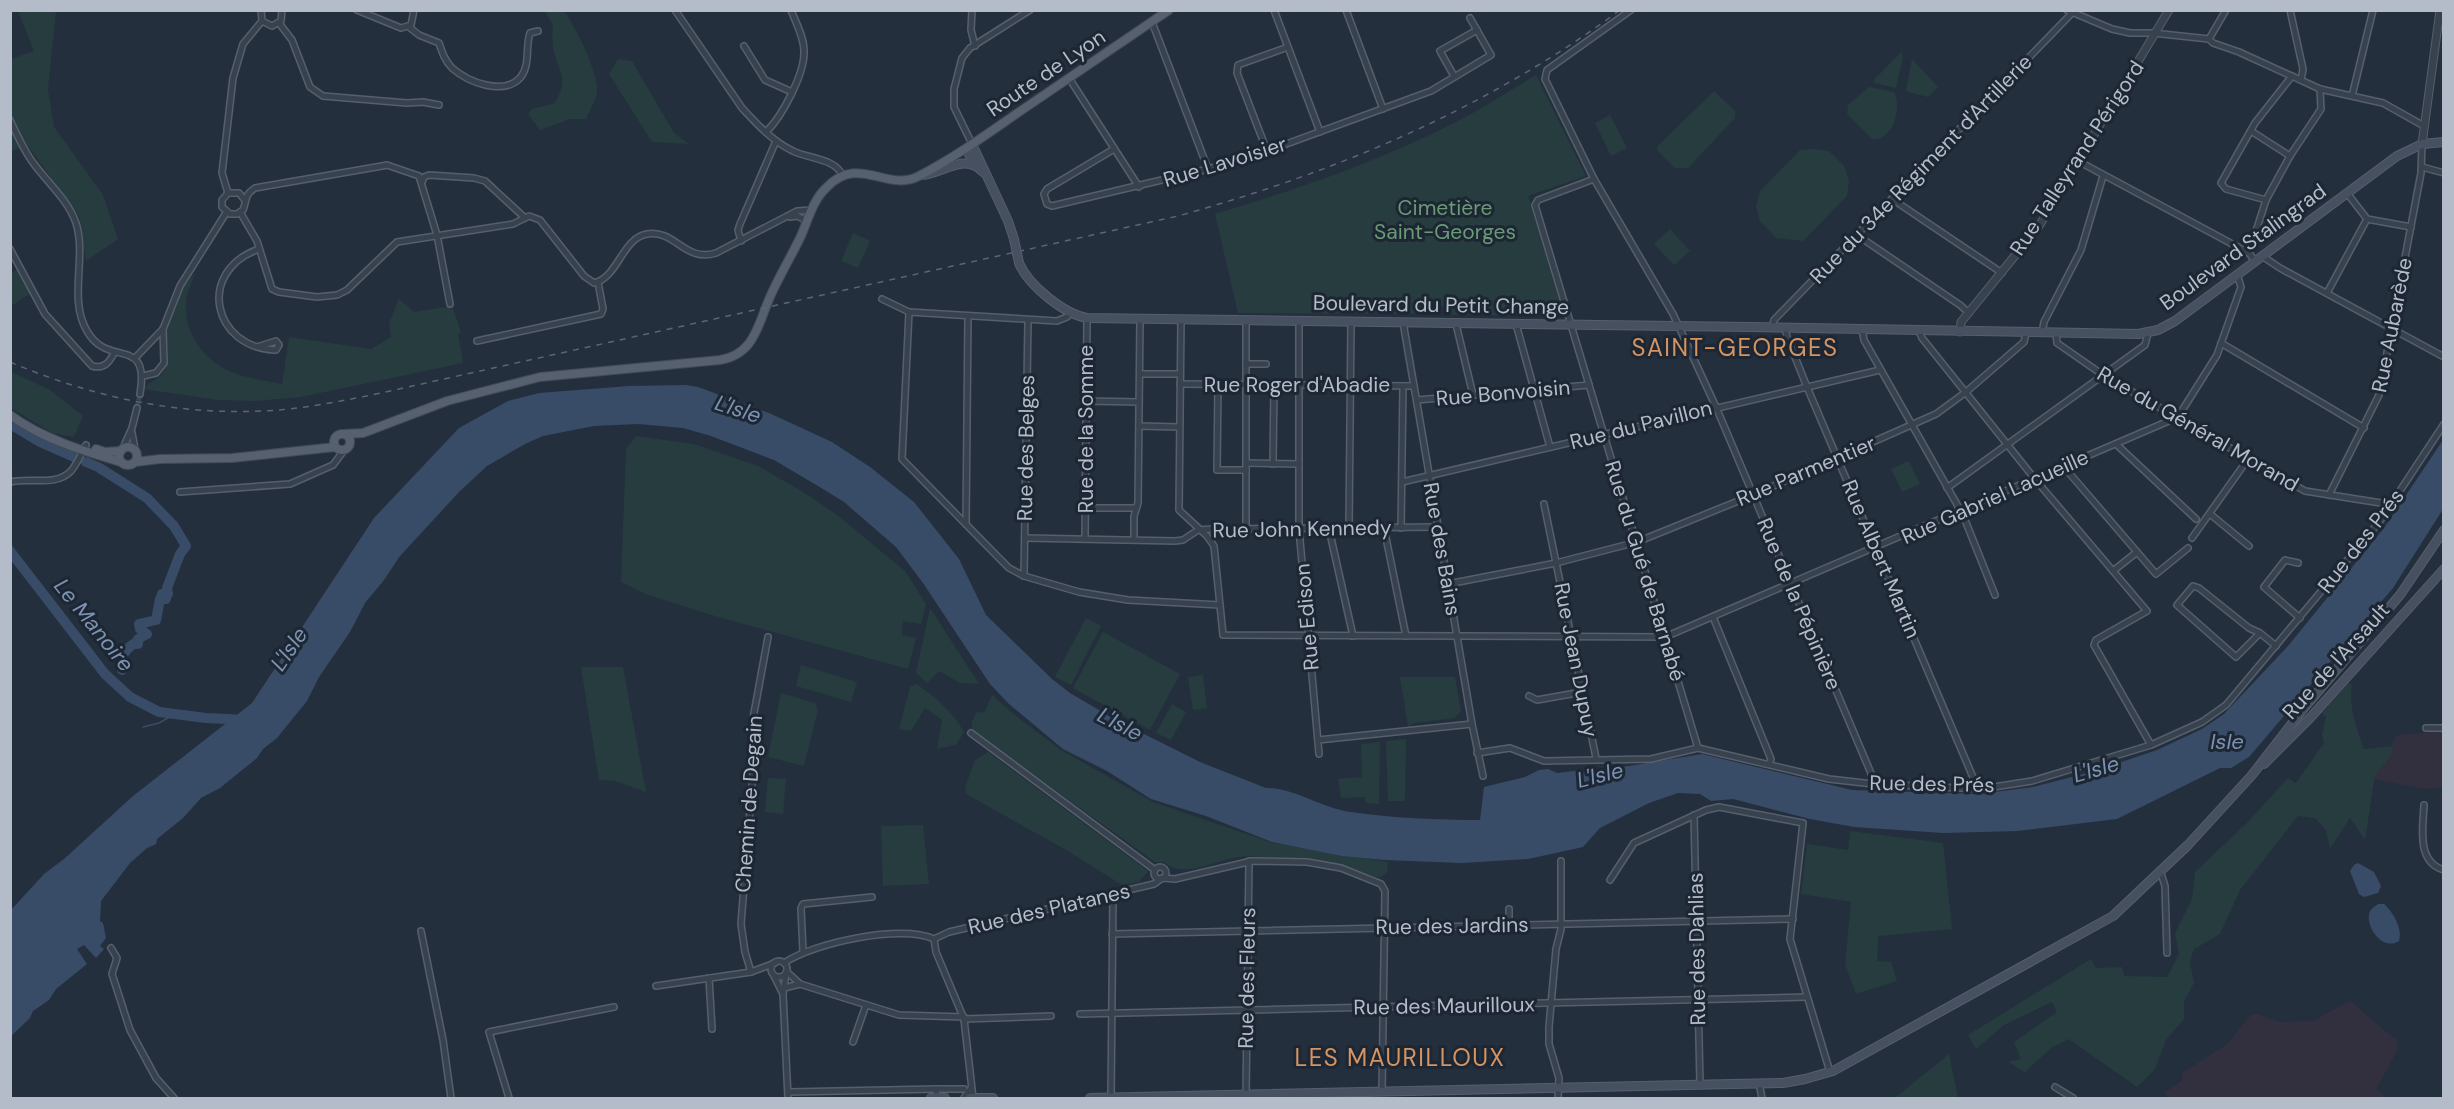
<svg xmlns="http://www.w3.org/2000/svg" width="2454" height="1109" font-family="'DM Sans',sans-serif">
	<rect width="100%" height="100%" fill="#242f3e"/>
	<g fill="#32303f">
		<polygon points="2443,731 2443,787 2424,789 2374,779 2375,775 2390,758 2394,739 2398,735"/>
		<polygon points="2350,1001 2396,1040 2398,1049 2376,1089 2387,1098 2168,1098 2165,1092 2182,1081 2182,1073 2227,1044 2251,1015 2256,1014 2280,1022 2313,1021"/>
	</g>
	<g fill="#263c3f">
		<polygon points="18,11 56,11 48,90 54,127 103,195 118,239 86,261 80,218 28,146 11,151 11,59 34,51"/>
		<path d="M545 11H564C576 28 599 73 597 93 596 101 589 111 586 119H570L540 130 528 114 532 109 555 103C571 74 557 73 553 46 551 27 557 29 545 11Z"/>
		<polygon points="1901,52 1903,56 1896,88 1875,83 1874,80"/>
		<polygon points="618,59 632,61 674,133 689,144 652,142 609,74"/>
		<polygon points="1912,59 1938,87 1928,97 1908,92 1906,89"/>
		<path d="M1536 75 1586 176 1528 196 1564 316 1451 315 1446 307C1436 304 1430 306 1424 314L1238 313 1215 214C1296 190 1380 161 1456 122 1483 108 1509 91 1536 75Z"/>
		<path d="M1869 87 1894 92C1902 107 1893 142 1872 139L1847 114 1848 105Z"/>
		<polygon points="1714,91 1735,111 1735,118 1688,168 1675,168 1657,150 1658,146"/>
		<polygon points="1610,115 1627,148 1611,156 1595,123"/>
		<polygon points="1814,149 1829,151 1844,166 1849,181 1847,196 1803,241 1776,238 1760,221 1756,207 1760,191 1800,150"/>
		<polygon points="1670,229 1690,251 1674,265 1654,244"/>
		<polygon points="853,233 870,241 858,268 841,261"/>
		<polygon points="19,269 31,293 11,306 11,273"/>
		<path d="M195 273C191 284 185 296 186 309 186 338 209 365 237 374 251 379 268 381 282 384L289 337 371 349 391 337 389 323 399 299 414 312 452 306 461 332 458 334 463 363 301 397 254 401 218 400 143 389C149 382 160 379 164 371 173 357 164 341 167 326 169 312 185 283 195 273Z"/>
		<polygon points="10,371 50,390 83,416 74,437 52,433 11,408"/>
		<polygon points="636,436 694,444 758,466 803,492 836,514 905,571 926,604 921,624 903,621 902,635 916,638 908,669 715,616 648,595 621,582 626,449"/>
		<polygon points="1909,461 1920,484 1902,492 1891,469"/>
		<polygon points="930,608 979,684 960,683 939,671 927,683 916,673"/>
		<polygon points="1086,618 1101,626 1071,685 1055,677"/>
		<polygon points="1103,632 1180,674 1150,730 1073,688"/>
		<polygon points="801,665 857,682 851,702 796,686"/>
		<polygon points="581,667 623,667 646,792 615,781 599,780"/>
		<polygon points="1203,675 1207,708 1193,710 1188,677"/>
		<polygon points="1400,677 1455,677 1461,711 1455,718 1415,723 1408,726"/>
		<path d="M2348 683 2352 685C2348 706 2357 730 2364 749L2393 746 2390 758 2375 775 2365 840 2350 818 2330 849 2326 830 2315 818 2298 816 2240 890 2220 934 2194 949 2190 962 2194 983 2184 1002V1019L2166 1040 2155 1069 2137 1087 2069 1039 2051 1048 2025 1072 2008 1062 2021 1059 2014 1042 2057 1012 2052 1002 2004 1025 1976 1049 1968 1035 2091 959 2096 968 2122 967 2124 976 2167 977 2179 954 2175 933 2192 899 2195 872 2248 822 2288 778 2296 783 2324 743 2322 735 2326 717 2322 713Z"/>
		<path d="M916 684C934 695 954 713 964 732L956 745 937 749 942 720 925 708 911 731 899 729 910 687Z"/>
		<polygon points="781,693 815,703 818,710 804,766 768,757"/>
		<path d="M992 695 1012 713 1061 750 1153 802 1273 843 1388 862 1387 873 1379 878C1344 864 1309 859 1271 858 1260 857 1249 855 1239 857 1215 860 1184 880 1164 862H1155L972 730V722L977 711 984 713Z"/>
		<polygon points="1172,704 1186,712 1171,740 1156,733"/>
		<polygon points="1406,739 1405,801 1388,801 1386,741"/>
		<polygon points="1380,742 1379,804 1366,803 1365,797 1341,798 1338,779 1362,777 1361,744"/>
		<polygon points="988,752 1148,871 1139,882 1122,885 1068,851 966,794 965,787 975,760"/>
		<polygon points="768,778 786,779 783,814 765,812"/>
		<polygon points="923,825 929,884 883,886 881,826"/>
		<polygon points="1850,831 1943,843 1952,929 1878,936 1877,961 1891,962 1897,981 1856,994 1845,964 1851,902 1801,894 1807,844 1848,850"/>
		<polygon points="1949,1054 1958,1098 1895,1098"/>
	</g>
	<g fill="#394c67">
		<path d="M686 385 698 387 769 413 832 442 870 467 914 502 959 559 986 615 1052 679 1070 693 1114 719 1200 762 1266 788C1295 788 1321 808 1350 812 1393 818 1436 820 1480 820L1484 787 1525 777 1539 770 1548 769 1557 773 1574 771 1586 773 1702 754 1852 790 1979 794 2033 787 2095 771 2157 750 2202 729 2224 714 2288 646 2384 528 2443 440V509L2393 588 2249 757 2231 768H2220L2117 819 2017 831 1943 833 1854 827 1810 819 1733 799 1711 801 1700 794 1678 793 1649 803 1600 828 1583 847 1528 859 1462 863 1385 860 1342 856 1272 842 1206 816 1151 799 1107 771 1063 749 1009 704 990 684 923 583 896 547 844 502 818 486 774 460 711 436 683 428 638 424 594 426 543 436 525 444 487 466 459 492 400 556 384 580 365 603 350 632 319 677 307 701 277 738 263 749 257 758 220 788 201 798 183 818 157 839 156 844 147 848 130 863 101 901 100 921 103 923 106 938 100 946 104 949 96 958 84 945 77 949 87 964 56 989 49 1000 33 1011 30 1018 11 1036V910L44 874 64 859 133 796 252 703 374 518 459 428 508 401 539 393 629 386Z"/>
		<polygon points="2358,863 2374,872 2381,886 2378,893 2364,897 2359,894 2350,871 2354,865"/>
		<path d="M2378 904H2384C2393 912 2403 929 2399 941 2383 951 2367 929 2369 915 2369 910 2374 907 2378 904Z"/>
	</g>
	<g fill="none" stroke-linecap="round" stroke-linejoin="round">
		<polyline stroke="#394c67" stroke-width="1.5" points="143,727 159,723 175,714"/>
		<g stroke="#394c67" stroke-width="10">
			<polyline points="10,424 40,442 74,457"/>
			<path d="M86 462 98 467 147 498 174 526 186 546 180 554 167 588 168 594H162L166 599H160L156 620 139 624 140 629 147 634 138 639V644L135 643C124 650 120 657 122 670"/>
			<polyline points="10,551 105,674 130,697 159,712 206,718 246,720"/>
		</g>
		<polyline stroke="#3a4453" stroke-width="5" stroke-dasharray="5 2.5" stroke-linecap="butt" points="137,408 140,394"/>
		<g stroke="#565f6c" stroke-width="8">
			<g id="minor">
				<polyline points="261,10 262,21 272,26 281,21 282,10"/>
				<polyline points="357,10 401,28 411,25 414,10"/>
				<path d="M675 10 742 108C757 124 773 142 793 151 809 159 835 158 843 176"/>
				<polyline points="972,10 971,30 975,46"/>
				<polyline points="1274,10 1320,132"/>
				<polyline points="1346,10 1383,109"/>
				<polyline points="1631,10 1547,70 1545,79 1594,179 1673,314 1716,407 1873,778 1873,784"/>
				<polyline points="2067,10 2112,29 2130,33 2153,33 2209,39 2213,43 2239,52 2320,89 2383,103 2424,126"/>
				<polyline points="2290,10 2303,69 2301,80"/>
				<polyline points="1152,22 1208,169"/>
				<polyline points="279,23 292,40 310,87 323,96 407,103 423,102 439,105"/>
				<path d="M409 27 419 35 439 43C442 52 445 61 452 68 468 82 503 96 520 78 531 65 525 47 530 33L538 31"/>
				<polyline points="2209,39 2226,10"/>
				<polyline points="744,46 765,80 792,92"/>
				<polyline points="1454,76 1440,51 1477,30"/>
				<polyline points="1069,78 1139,187"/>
				<polyline points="2352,96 2373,10"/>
				<path d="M10 120C17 135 24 151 34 164 48 183 68 200 76 223 87 258 68 299 87 331 108 369 150 334 140 394"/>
				<polyline points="2251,131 2290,156"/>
				<path d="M766 132C782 117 805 73 804 51 804 37 796 23 791 10"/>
				<polyline points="972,144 954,107 954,89 962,58 970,48 1030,10"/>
				<polyline points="1114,149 1047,189 1044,194 1047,204 1052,206 1208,169 1267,151 1431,91 1491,55 1470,18"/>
				<polyline points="1267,151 1237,73 1238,65 1288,47"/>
				<polyline points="2078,161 2249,253"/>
				<polyline points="2422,167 2444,173"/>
				<polyline points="1594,179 1538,200 1535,205 1698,748"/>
				<polyline points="422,182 424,177 429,175 474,178 485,181 525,218"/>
				<polyline points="228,193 222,173 233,78 243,44 262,21"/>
				<polyline points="2347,193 2367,219 2411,227"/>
				<path d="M244 199 239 193H228L222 200V207L230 214H237L243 210C247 200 244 195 255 188L382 166 387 165 419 176 437 235 450 304"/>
				<polyline points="1892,199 2002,273"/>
				<polyline points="2266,200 2226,189 2221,183 2255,123 2292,76"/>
				<path d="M240 212 257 241 272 289 279 292 317 297 337 295 347 290 397 242 513 224 529 216 540 220 584 276 594 283C618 278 622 238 647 234 675 229 685 263 716 253L797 211 812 210"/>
				<polyline points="790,217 797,216 807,221"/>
				<polyline points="1857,235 1960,305 1969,313"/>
				<polyline points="741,241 738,230 740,224 776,141"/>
				<path d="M10 249 45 314 92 366C104 369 109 363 114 353"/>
				<polyline points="2262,256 2280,268 2444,357"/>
				<polyline points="2255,261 2249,253 2266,200 2290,156 2321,109 2320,89"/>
				<polyline points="2327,293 2367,219"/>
				<polyline points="882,299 909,312 1057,321 1067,317 1070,313"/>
				<polyline points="909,312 902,459 998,557 1009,568 1024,576 1079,592 1128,600 1220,605"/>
				<polyline points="1181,320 1179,510 1207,536 1214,546 1223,635 1665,637 2178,417 2217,355 2241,287 2237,274"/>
				<polyline points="1299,321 1299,529 1319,754"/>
				<polyline points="1403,322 1472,724 1483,776"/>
				<polyline points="1456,324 1473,395"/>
				<polyline points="1516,324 1550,447"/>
				<polyline points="1772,327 1774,320 2073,12"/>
				<polyline points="1785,328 1787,337 1807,387 1978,789"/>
				<polyline points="1862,329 1864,340 1963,515 1995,595"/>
				<polyline points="1919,331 1922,338 2034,478 2147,611 2096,640 2094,645 2151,745"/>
				<polyline points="2042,333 2044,322 2081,250 2103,176"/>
				<polyline points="2056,333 2057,343 2103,375 2305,491 2381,503 2390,506"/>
				<polyline points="477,341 601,314 603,309 598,282"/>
				<polyline points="2221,343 2364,428"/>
				<path d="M257 347 276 341 279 345 276 350C212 348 196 271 259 249"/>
				<polyline points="135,358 163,329 180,286 226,213"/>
				<polyline points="1246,364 1266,364"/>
				<polyline points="1140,374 1180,374"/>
				<polyline points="143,376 156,373 164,363 163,329"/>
				<polyline points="1180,384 1414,386"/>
				<polyline points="1218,384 1217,470 1246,470"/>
				<polyline points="1417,400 1589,385"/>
				<polyline points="1086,401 1139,402"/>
				<polyline points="1139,426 1179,427"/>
				<polyline points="132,433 135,449"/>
				<polyline points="2116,444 2196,519"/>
				<polyline points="123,448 132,428 137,408"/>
				<polyline points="1246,463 1299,464"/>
				<polyline points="1273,464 1274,385"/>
				<polyline points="2064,467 2156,574 2188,548"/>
				<path d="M10 482C30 477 56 487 71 471 77 464 81 454 86 445"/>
				<polyline points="1402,482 1880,370"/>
				<polyline points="1947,488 2145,345 2148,333"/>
				<polyline points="180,492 290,484 333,465 345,449"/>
				<polyline points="2329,495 2379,395 2421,173 2422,144"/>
				<polyline points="1544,504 1596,758"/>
				<polyline points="1085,508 1136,508"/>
				<polyline points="2210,514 2249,546"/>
				<polyline points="966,524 968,316"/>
				<polyline points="1349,528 1351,322"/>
				<polyline points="1384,528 1406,636"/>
				<polyline points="1401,528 1403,386"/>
				<polyline points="1246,529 1246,321"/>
				<polyline points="1329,529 1353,636"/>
				<polyline points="1025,538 1175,541 1183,540 1198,530 1213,529 1438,527"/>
				<polyline points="2192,538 2248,459"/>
				<polyline points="1085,539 1087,318"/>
				<polyline points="1134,540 1134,516 1138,503 1140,320"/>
				<polyline points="2298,563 2285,560 2264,587 2300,618"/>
				<polyline points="2113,571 2137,552"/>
				<polyline points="1024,576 1028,320"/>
				<polyline points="1448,584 1556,563 1637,542 1753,495 1936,414 1966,392 2024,342 2026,333"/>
				<polyline points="1713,617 1771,759 1769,764"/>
				<polyline points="2260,633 2236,657 2177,605 2193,586 2199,588 2249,628 2260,633 2276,646"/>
				<polyline points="1529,696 1537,700 1582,692"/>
				<polyline points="2426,728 2444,728"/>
				<polyline points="971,733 1155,870"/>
				<polyline points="1318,740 1472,724"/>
				<polyline points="1477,753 1510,748 1544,761 1651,759 1698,748 1829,779 1873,784 1981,789 2032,781 2151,745 2202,722 2226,705 2380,521 2444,424"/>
				<path d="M2424 805C2423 827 2416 862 2444 870"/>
				<polyline points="1694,815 1700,1084"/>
				<circle cx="1160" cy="873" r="6"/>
				<polyline points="2160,870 2165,886 2167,953"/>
				<polyline points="1162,878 1175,879 1252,861 1307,862 1341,868 1381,884 1385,891 1382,1092"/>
				<polyline points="1610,880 1634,843 1706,810 1719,807 1803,823 1790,939 1830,1072"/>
				<polyline points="1509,925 1509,909"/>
				<polyline points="421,931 443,1040 451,1098"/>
				<polyline points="1112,934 1793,919"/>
				<polyline points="934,939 949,932 1154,884 1161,879"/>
				<polyline points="934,939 936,952 964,1019 973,1098"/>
				<polyline points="111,948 117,958 112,974 130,1030 156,1078 174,1098"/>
				<polyline points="803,952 801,908 803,904 872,897"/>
				<circle cx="779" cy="969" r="8"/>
				<path d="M784 963C813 943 901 924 934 939"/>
				<polyline points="751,972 745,952 741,924 753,772 752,724 768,637"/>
				<polyline points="774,976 783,994 786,974"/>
				<polyline points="709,978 712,1029"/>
				<polyline points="800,984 899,1015 964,1017"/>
				<polyline points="656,986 751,972 775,963"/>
				<polyline points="784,988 800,984 787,972"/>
				<polyline points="783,994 788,1098"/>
				<polyline points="1080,1014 1807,997"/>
				<polyline points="964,1019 1051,1016"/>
				<polyline points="853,1042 866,1005"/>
				<polyline points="1759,1083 1762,1098"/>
				<polyline points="2055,1087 2073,1098"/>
				<polyline points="936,1089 964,1089"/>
				<polyline points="789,1092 936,1089 937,1097"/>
				<polyline points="1246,1095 1249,861"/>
				<polyline points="509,1098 489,1032 614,1007"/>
				<polyline points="964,1098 971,1088"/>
				<polyline points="1111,1098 1113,894"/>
				<polyline points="1558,1098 1559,1078 1549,1044 1549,1027 1556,949 1561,929 1561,861"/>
			</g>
		</g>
		<g stroke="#565f6c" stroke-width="9">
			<g id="tertiary">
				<polyline points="2422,144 2440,10"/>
				<polyline points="1960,332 1961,322 2039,226 2169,10"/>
			</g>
		</g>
		<g stroke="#565f6c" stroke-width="10">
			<g id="secondary">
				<polyline points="972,144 1008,221 1014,239"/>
				<polyline points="972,144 968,152 974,164"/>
				<path d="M923 175C944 173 965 152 983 172"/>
				<path d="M1019 263C1028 285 1064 314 1087 318L1750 327 2138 334 2158 330 2175 321 2397 156 2422 144 2444 142"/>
				<polyline points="2264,764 2310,718 2444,569"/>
				<polyline points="931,1098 937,1097 945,1098"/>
				<polyline points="970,1098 993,1098"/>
				<polyline points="1090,1098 1783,1083 1805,1079 1833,1071 2113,916 2188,845 2252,775 2304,708 2400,595 2444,530"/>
			</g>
		</g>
		<g stroke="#414a57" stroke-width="10">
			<g id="primary">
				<path d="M10 415C43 439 83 451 121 462"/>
				<path d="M344 434 363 433 447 401 540 377 720 360C755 354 758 324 770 297 779 276 791 257 801 236 808 220 813 200 826 188 859 153 886 193 919 176 954 158 987 134 1019 112 1069 78 1119 44 1169 10"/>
				<circle cx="342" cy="442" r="8"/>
				<circle cx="128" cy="456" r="9"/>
				<polyline points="96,449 105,452 121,451"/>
				<polyline points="135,462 160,459 232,458 335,447"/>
			</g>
		</g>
		<use href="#minor" stroke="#38414e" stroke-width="5"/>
		<use href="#tertiary" stroke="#38414e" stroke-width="7"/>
		<use href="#secondary" stroke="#465061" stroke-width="8"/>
		<use href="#primary" stroke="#56606e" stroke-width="8"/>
		<path stroke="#5a6575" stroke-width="1.5" stroke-dasharray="6 6" stroke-linecap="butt" d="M10 362C92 397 175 415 264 411 303 409 342 401 381 393L1178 216C1336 172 1487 109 1620 10"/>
		<g stroke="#565f6c" stroke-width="10" stroke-linecap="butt">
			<polyline id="secondary-bridge" points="1014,239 1019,263"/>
		</g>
		<use href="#secondary-bridge" stroke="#465061" stroke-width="8"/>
	</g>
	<g text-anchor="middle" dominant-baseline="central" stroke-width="6" stroke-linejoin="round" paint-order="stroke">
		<g font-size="21" fill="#b4bcc9" stroke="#1d2633">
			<text transform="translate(1046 73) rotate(-34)">Route de Lyon</text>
			<text transform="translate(2077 158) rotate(-57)">Rue Talleyrand Périgord</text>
			<text transform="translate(1225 162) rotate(-17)">Rue Lavoisier</text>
			<text transform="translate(1921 169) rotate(-46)">Rue du 34e Régiment d'Artillerie</text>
			<text transform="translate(2243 247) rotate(-36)">Boulevard Stalingrad</text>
			<text transform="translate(1441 305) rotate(1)">Boulevard du Petit Change</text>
			<text transform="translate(2392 325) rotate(-79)">Rue Aubarède</text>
			<text x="1297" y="385">Rue Roger d'Abadie</text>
			<text transform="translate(1503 393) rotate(-5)">Rue Bonvoisin</text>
			<text transform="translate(1641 425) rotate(-14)">Rue du Pavillon</text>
			<text transform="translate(1086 429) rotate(-90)">Rue de la Somme</text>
			<text transform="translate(2198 429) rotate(30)">Rue du Général Morand</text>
			<text transform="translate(1026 448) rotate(-89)">Rue des Belges</text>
			<text transform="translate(1806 471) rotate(-23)">Rue Parmentier</text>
			<text transform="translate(1995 497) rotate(-24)">Rue Gabriel Lacueille</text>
			<text transform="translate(1302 529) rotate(-1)">Rue John Kennedy</text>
			<text transform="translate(2361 541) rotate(-52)">Rue des Prés</text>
			<text transform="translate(1442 549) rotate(80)">Rue des Bains</text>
			<text transform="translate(1881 559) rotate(67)">Rue Albert Martin</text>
			<text transform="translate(1645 571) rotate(73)">Rue du Gué de Barnabé</text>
			<text transform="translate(1799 604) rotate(67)">Rue de la Pépinière</text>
			<text transform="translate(1307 617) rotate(-95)">Rue Edison</text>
			<text transform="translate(1576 660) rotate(79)">Rue Jean Dupuy</text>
			<text transform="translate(2336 661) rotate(-48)">Rue de l'Arsault</text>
			<text transform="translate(1932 784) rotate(1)">Rue des Prés</text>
			<text transform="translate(749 804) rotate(-86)">Chemin de Degain</text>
			<text transform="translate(1049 909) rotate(-13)">Rue des Platanes</text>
			<text transform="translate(1452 926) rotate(-1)">Rue des Jardins</text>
			<text transform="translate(1697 949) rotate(-91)">Rue des Dahlias</text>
			<text transform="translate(1247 978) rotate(-89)">Rue des Fleurs</text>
			<text transform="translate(1444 1006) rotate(-1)">Rue des Maurilloux</text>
		</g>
		<g font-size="21" fill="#6b9a76" stroke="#1d2633">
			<text x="1445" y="208">Cimetière<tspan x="1445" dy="24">Saint-Georges</tspan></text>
		</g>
		<g font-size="22" font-style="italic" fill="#7c92b1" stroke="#1d2633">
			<text transform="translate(738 409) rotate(18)">L'Isle</text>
			<text transform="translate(94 625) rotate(51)">Le Manoire</text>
			<text transform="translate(289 649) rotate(-56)">L'Isle</text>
			<text transform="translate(1120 724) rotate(27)">L'Isle</text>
			<text x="2227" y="741">Isle</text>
			<text transform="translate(2096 769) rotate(-16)">L'Isle</text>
			<text transform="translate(1600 775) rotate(-14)">L'Isle</text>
		</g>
		<g font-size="24" letter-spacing="1.5" fill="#d59563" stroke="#1d2633">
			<text x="1735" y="347">SAINT-GEORGES</text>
			<text x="1400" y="1057">LES MAURILLOUX</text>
		</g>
	</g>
	<rect width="2454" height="1109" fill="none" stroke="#b4bcc9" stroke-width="24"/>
</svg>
